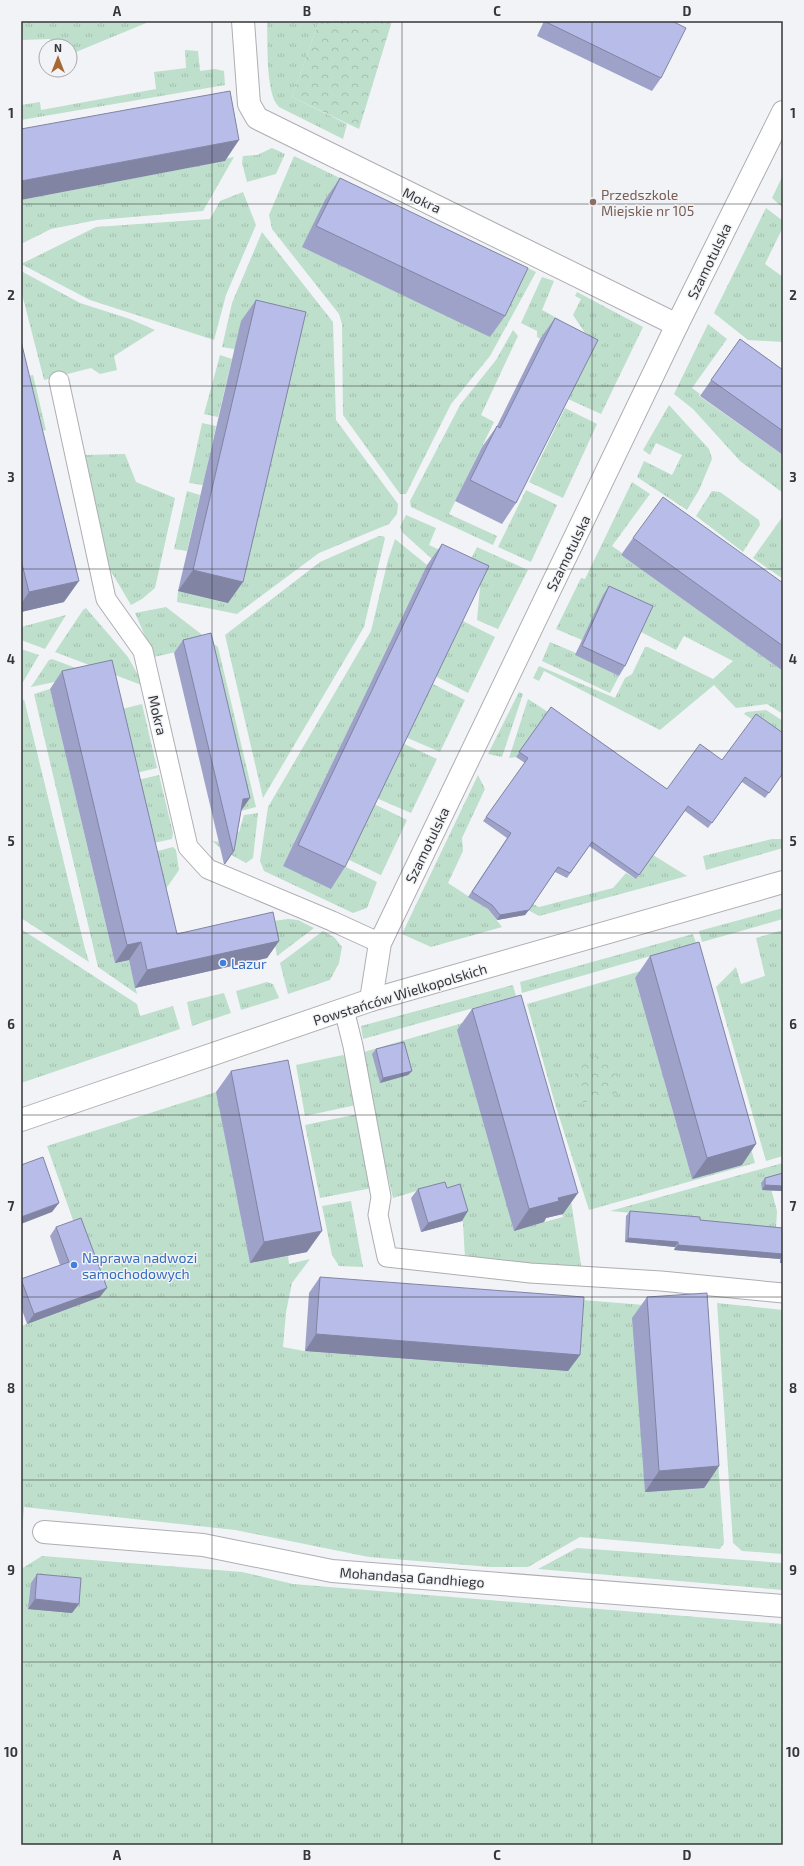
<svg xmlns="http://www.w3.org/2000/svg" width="804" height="1866" font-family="'Exo 2',sans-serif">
	<defs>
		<pattern id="grass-tufts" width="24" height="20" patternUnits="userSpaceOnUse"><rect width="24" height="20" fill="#bddfcb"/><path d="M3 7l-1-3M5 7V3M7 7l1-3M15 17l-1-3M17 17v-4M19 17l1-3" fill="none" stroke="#a3c0af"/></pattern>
		<pattern id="park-crowns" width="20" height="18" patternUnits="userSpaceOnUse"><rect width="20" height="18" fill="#bddfcb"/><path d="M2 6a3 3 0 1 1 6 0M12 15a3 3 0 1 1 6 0" fill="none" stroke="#a3c0af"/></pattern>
	</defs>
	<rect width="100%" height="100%" fill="#f2f3f7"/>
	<g fill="url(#grass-tufts)">
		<polygon points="21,21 151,21 76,52 70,51 70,46 51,46 50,39 21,40"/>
		<path d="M267 21H319L292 97 347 124 343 139 279 107C265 94 268 41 267 21Z"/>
		<polygon points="185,50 198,51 200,71 215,69 224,71 225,85 21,120 21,105 40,102 41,110 156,89 154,72 186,68"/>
		<polygon points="272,148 285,154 276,174 247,182 242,163 243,156 257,155"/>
		<polygon points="294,156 536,272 490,356 451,404 406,494 400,494 343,415 342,324 339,314 272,229 269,215"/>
		<polygon points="234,157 203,211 97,220 51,229 21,244 21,200 224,161 224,159"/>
		<polygon points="783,175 783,208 772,198"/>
		<polygon points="243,192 256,225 226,295 214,340 90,300 21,264 96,227 210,219 220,201"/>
		<polygon points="766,208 783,221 783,227 765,264 783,277 783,342 748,340 714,313"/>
		<polygon points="262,232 333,322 336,420 398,504 397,514 389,524 319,553 237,614 177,602 178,591 228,603 234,349 222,347 232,303"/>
		<polygon points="21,271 80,303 130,319 155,330 114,356 117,370 100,374 91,368 44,380 21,290"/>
		<path d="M542 277 554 281 542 310C566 323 580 328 581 359L537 337V331L521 323Z"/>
		<polygon points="577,292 643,327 601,414 568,399 588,354 585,333 573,315 581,299 575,296"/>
		<polygon points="708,324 727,339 692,388 700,394 699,396 783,455 783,493 740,461 693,409 674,394"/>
		<polygon points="513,330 518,336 481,415 494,422 449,514 497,536 493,545 411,507 410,501 460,405 496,360"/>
		<polygon points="220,355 232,359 218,417 204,414"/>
		<polygon points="33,375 46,430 24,435 21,424 21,377"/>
		<polygon points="669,405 709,449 712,459 699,490 687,510 637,477 644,461 672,475 682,455 656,443 650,455 643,450"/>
		<polygon points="565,408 597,424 563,498 529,482"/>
		<polygon points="202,423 216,426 203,485 189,483"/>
		<polygon points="125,454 136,482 175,498 155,588 142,599 131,605 109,568 84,455"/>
		<polygon points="632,482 650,494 612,546 622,553 621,555 783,671 783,714 767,704 736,708 714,685 660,730 544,671 539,681 533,678 539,666 615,698 625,678 632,674 645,647 648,647 713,679 733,661 684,636 676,650 639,631 603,596 582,640 556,629 581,578 585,579"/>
		<polygon points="526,490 557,505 531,562 498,547"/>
		<polygon points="187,491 200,495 187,551 174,549"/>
		<polygon points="712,491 720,492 759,520 760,525 743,552 696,516"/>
		<polygon points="406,515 436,528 429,545 457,558 432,559 403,533 400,527"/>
		<polygon points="783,516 783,579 753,558"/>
		<polygon points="379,536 383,536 385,538 364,627 263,798 225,635 320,562"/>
		<polygon points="395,539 427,565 283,866 342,865 377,882 367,908 353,913 264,871 260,861 268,807 371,631 388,560"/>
		<polygon points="477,547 528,570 498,629 477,620 480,587 469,563"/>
		<polygon points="166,607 218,647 256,807 241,811 202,646 154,657 135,613"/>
		<polygon points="86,608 128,657 144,686 55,652 83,610"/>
		<polygon points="66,615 45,649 21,640 21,627"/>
		<polygon points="459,619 495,637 468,693 433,675"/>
		<polygon points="550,642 576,653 576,655 619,676 610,693 542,661"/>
		<polygon points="21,649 39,655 23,682 21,682"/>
		<polygon points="52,659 92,674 31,687 49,660"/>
		<polygon points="429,682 465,700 440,752 403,736"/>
		<polygon points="50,689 115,963 129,960 137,994 98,967 34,694"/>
		<polygon points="519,692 523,694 502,757 488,754"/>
		<polygon points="24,699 85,949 89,962 21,918 21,703"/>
		<polygon points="528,699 548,712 516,757 509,758"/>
		<polygon points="142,704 157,768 132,774 114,711"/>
		<polygon points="766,710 783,721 783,740 744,714 746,712"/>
		<polygon points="400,742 437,759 411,813 374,797"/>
		<polygon points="159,775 173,833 172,839 144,845 129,782"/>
		<polygon points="478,775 485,789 462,838 463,851 448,883 488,909 502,927 431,947 402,934"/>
		<polygon points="372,803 407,820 381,875 345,858"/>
		<polygon points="258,813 253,858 246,863 224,851 212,841 229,843 231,830 239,832 244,815"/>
		<polygon points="772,839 783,839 783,848 706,870 703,856"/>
		<polygon points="173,847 176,850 179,870 159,899 146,854"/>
		<polygon points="653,855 687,876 539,916 528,910 533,904 539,907 613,888 626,873 636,879"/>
		<polygon points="783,908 783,919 702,942 699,931"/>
		<polygon points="288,919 298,920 314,928 277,956 271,923 273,921"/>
		<polygon points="21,929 137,1004 140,1016 173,1006 180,1029 21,1083"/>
		<polygon points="783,930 783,1156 766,1161 716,987 736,967 741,984 765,976 756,938"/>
		<polygon points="323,931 334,937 342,947 339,963 330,980 288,994 280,963"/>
		<polygon points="693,934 696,943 522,993 520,982"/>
		<polygon points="696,955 635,978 692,1179 746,1131 755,1163 589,1210 556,1107 527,1004"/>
		<polygon points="267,982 273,984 279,998 241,1010 236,991"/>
		<polygon points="513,985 516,996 363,1039 361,1026"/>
		<polygon points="224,993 231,1013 192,1026 187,1002"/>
		<polygon points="517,1007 515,1230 563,1217 554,1186 568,1182 582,1271 465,1258 463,1223 454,1193 423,1189 393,1198 367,1088 364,1052"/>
		<polygon points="343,1055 348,1059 356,1105 305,1116 296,1065"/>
		<polygon points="282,1066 250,1263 288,1256 289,1264 310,1259 292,1283 286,1312 283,1347 304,1351 568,1371 533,1296 693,1309 645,1491 704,1488 717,1447 724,1543 720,1549 580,1537 528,1567 491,1567 369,1557 235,1530 24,1507 21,1549 21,1326 100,1297 47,1146 216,1092"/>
		<polygon points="358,1114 372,1188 320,1198 305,1125"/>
		<polygon points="783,1163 783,1177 769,1181 777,1211 776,1229 677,1220 677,1217 610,1211"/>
		<polygon points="351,1201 363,1267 339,1266 332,1255 322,1206"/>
		<polygon points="717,1303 783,1310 783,1554 742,1551 733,1543"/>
		<polygon points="577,1548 783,1563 783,1590 538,1569"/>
		<polygon points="42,1556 242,1572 293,1584 783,1624 783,1845 21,1845 21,1569"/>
	</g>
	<g fill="url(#park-crowns)">
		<polygon points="319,21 392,21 359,129 292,97"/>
		<polygon points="609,1053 621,1091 583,1103 572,1063"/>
	</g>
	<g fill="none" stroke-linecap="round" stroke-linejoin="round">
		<g stroke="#aeaeb3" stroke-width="21">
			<g id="service">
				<polyline points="59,381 106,599 143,651 188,847 208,869 332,921 380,943"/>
				<polyline points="344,1009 353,1046 381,1197 378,1215 387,1257 530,1273 661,1281 783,1293"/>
			</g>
		</g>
		<g stroke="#aeaeb3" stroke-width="24">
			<g id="minor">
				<polyline points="243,21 249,104 257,118 677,325"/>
				<polyline points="371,1000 380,943 677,325 783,112"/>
				<polyline points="21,1120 371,1000 783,882"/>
				<polyline points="44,1532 203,1545 332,1571 783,1606"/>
			</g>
		</g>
		<use href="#service" stroke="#fff" stroke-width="19"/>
		<use href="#minor" stroke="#fff" stroke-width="22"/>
	</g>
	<g fill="#9ea2c8">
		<polygon points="544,21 672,21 661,78 652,91 537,36"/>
		<polygon points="340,178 505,316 490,337 302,247 325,200"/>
		<polygon points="256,300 228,603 178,591 241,321"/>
		<polygon points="555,318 516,503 502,524 455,501 482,447 497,426 540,339"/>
		<polygon points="740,339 783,370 783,455 700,396"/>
		<polygon points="21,341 64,602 21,612"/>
		<polygon points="633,538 783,583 783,671 621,555"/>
		<polygon points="442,544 345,867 331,889 283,866 427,565"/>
		<polygon points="609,586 625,666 619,676 575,655 603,595"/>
		<polygon points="183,640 241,811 234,851 225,864 224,864 174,653"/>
		<polygon points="62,671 177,934 279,941 267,958 135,988 129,960 115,963 50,689"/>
		<polygon points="551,707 667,789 722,760 783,773 765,798 742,782 708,828 685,811 636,879 589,846 567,878 555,872 525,915 497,920 488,909 468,897 507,838 483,821 525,763 516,757"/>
		<polygon points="650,956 742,1165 692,1179 635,978"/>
		<polygon points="472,1009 563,1214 546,1218 544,1222 514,1231 457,1030"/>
		<polygon points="376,1049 412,1071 408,1075 380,1083 372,1054"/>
		<polygon points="231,1071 307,1252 250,1263 216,1092"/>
		<polygon points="783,1173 783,1191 762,1190 761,1183 765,1178"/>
		<polygon points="447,1188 462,1221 421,1232 411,1198 418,1189"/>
		<polygon points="630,1211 700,1220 783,1228 783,1263 780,1263 780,1259 674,1250 675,1247 625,1242 626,1216"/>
		<polygon points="56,1227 100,1297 27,1324 21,1307 21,1279 60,1265 50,1236"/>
		<polygon points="320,1277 580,1355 568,1371 305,1351 309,1293"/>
		<polygon points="647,1297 719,1466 704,1488 645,1492 632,1318"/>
		<polygon points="37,1574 72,1613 28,1609 31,1583"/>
	</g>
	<g fill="#8184a3">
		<polygon points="239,140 225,161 21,200 21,181"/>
		<polygon points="193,570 243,582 228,603 178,591"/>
		<polygon points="79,581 64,602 21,612 21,604 29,592"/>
		<polygon points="250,798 241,811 243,799"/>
		<polygon points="233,851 234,851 225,864 224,864"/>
		<polygon points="529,910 525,915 497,920 500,915"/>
		<polygon points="279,941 267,958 135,988 147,970"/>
		<polygon points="141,942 129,960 115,963 127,945"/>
		<polygon points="412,1071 408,1075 380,1083 383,1078"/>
		<polygon points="756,1144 742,1165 692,1179 707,1158"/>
		<polygon points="765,1185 783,1186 783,1191 762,1190"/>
		<polygon points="578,1193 563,1214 546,1218 544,1222 514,1231 529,1209 558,1198"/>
		<polygon points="59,1203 52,1212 21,1224 21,1217"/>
		<polygon points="468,1211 462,1221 421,1232 428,1223"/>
		<polygon points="322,1231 307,1252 250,1263 264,1242"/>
		<polygon points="628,1238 678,1242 675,1247 625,1242"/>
		<polygon points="678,1245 783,1254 780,1259 674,1250"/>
		<polygon points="783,1258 783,1263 780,1263"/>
		<polygon points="107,1288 100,1297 27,1324 34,1314"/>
		<polygon points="316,1334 580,1355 568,1371 305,1351"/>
		<polygon points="719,1466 704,1488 645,1492 659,1471"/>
		<polygon points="35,1599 79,1604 72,1613 28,1609"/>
	</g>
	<g fill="#b8bce9" stroke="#8184a3">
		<polygon points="547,21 672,21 686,28 661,78 546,22"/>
		<polygon points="230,91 239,140 21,181 21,129"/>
		<polygon points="340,178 528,268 505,316 316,226"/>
		<polygon points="256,300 306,312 243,582 193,570"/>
		<polygon points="555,318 598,340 516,503 470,480 497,426 500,428"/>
		<polygon points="740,339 783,370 783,431 711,380"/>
		<polygon points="21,341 79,581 29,592 21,560"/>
		<polygon points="663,497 783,583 783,646 633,538"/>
		<polygon points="442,544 489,566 345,867 298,845"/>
		<polygon points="609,586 653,606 625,666 582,646"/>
		<polygon points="211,633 250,798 243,799 234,851 233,851 183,640"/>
		<polygon points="112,660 177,934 273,912 279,941 147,970 141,942 127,945 62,671"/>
		<polygon points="551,707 667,789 700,744 722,760 756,714 783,733 783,773 769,793 745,777 712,823 688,806 639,875 592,842 570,873 558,867 529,910 500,915 492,905 472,892 511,833 486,817 528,758 519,752"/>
		<polygon points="699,942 756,1144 707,1158 650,956"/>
		<polygon points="521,995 578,1193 558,1198 559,1201 529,1209 472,1009"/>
		<polygon points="404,1042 412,1071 383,1078 376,1049"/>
		<polygon points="288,1060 322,1231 264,1242 231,1071"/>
		<polygon points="43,1157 59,1203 21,1217 21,1165"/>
		<polygon points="783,1173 783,1186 765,1185 765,1178"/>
		<polygon points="445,1182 447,1188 460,1184 468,1211 428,1223 418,1189"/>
		<polygon points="630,1211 700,1217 700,1220 783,1228 783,1254 678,1245 678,1242 628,1238"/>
		<polygon points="81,1218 107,1288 34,1314 21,1279 69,1262 56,1227"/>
		<polygon points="320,1277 584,1297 580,1355 316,1334"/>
		<polygon points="707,1293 719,1466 659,1471 647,1297"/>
		<polygon points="37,1574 81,1578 79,1604 35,1599"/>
	</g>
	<path fill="none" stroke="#363638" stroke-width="1" stroke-opacity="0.55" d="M212 21V1845M402 21V1845M592 21V1845M21 204H783M21 386H783M21 569H783M21 751H783M21 933H783M21 1115H783M21 1297H783M21 1480H783M21 1662H783"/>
	<circle fill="#8d6e63" stroke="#f2f3f7" stroke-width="1.5" cx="593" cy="202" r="4"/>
	<g fill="#3f7fe0" stroke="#f2f3f7" stroke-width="1.5">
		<circle cx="223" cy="963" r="4"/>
		<circle cx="74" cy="1265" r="4"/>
	</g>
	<g text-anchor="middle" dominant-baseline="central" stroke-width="3" stroke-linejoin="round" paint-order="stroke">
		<g font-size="14" fill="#785e54" stroke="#f2f3f7" text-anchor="start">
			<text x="601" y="194">Przedszkole<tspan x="601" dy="16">Miejskie nr 105</tspan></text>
		</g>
		<g font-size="14" fill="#363638" stroke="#f2f3f7">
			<text transform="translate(422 200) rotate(26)">Mokra</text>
			<text transform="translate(709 261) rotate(-64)">Szamotulska</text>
			<text transform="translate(568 553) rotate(-64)">Szamotulska</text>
			<text transform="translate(158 715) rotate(77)">Mokra</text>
			<text transform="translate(427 845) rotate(-64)">Szamotulska</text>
			<text transform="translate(400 994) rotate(-17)">Powstańców Wielkopolskich</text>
			<text transform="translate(412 1577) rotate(4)">Mohandasa Gandhiego</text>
		</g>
		<g font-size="14" fill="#366cbe" stroke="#f2f3f7" text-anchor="start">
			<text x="231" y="963">Lazur</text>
			<text x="82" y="1257">Naprawa nadwozi<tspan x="82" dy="16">samochodowych</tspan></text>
		</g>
	</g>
	<rect width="804" height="1866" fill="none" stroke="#f2f3f7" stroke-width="44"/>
	<g transform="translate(58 58)"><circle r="19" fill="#f2f3f7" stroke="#a7a7ab"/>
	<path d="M0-3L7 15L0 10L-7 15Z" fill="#a96832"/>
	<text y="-6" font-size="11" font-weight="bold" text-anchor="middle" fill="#363638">N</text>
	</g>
	<rect x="22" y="22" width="760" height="1822" fill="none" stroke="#363638" stroke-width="1.5"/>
	<g font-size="13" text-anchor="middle" font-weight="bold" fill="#363638">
		<text x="117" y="16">A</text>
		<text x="307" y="16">B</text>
		<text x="497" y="16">C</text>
		<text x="687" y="16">D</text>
		<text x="11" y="118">1</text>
		<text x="793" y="118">1</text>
		<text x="11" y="300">2</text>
		<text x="793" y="300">2</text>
		<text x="11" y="482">3</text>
		<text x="793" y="482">3</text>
		<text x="11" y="664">4</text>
		<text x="793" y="664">4</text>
		<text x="11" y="846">5</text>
		<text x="793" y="846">5</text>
		<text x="11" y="1029">6</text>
		<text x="793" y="1029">6</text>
		<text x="11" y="1211">7</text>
		<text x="793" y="1211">7</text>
		<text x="11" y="1393">8</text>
		<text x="793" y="1393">8</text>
		<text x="11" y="1575">9</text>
		<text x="793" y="1575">9</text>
		<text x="11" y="1757">10</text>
		<text x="793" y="1757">10</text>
		<text x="117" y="1860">A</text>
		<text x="307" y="1860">B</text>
		<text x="497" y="1860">C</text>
		<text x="687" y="1860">D</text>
	</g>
</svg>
